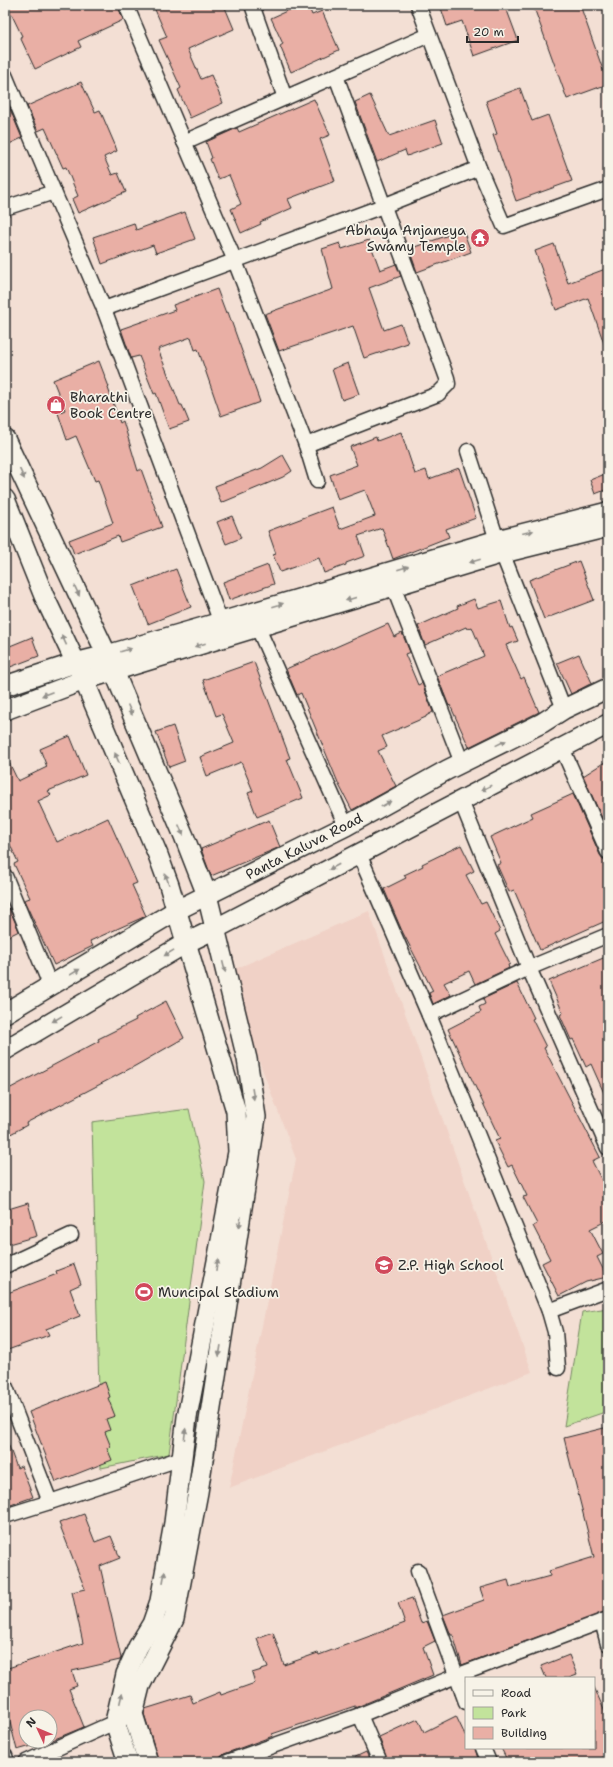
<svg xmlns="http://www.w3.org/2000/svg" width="613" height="1767" font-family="'Shantell Sans',sans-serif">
	<rect width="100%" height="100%" fill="#f3dfd4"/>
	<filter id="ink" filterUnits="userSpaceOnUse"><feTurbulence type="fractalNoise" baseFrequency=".025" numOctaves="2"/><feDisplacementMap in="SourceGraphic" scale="8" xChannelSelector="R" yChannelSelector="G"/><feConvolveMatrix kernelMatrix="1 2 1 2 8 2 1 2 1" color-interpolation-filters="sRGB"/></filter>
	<g filter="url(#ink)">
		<polygon fill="#f0d1c6" points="369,911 532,1372 229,1488 296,1159 226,973"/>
		<g fill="#c2e39b" stroke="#768763">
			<polygon points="189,1109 205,1181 169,1454 101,1468 92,1122"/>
			<polygon points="608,1308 608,1411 564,1426 582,1312"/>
		</g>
		<g fill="#e9afa5" stroke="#2b2b2b">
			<polygon points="7,5 62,5 64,10 76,5 118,5 123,20 78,41 81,47 35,69 20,37 22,36"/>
			<polygon points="153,5 224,5 234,29 188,49 201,79 211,75 223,103 190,118 178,90 181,88 159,40 167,37"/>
			<polygon points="300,5 308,5 312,15 322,11 339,50 291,72 280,46 283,44 271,18"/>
			<polygon points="440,5 505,5 518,40 474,56 462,21 447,26"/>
			<polygon points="533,5 580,5 608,84 567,99"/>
			<polygon points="81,82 95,112 100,110 115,145 117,151 104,157 112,175 118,173 126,192 78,213 72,199 78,196 66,167 63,168 45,128 38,131 27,106"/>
			<polygon points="520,88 532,121 548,115 572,181 516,201 493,135 497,134 486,101"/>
			<polygon points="370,95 389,136 435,120 443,143 407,156 405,150 377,162 355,102"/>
			<polygon points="5,97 22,138 5,146"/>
			<polygon points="314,99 330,135 320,139 335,181 288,199 292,208 260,222 261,224 241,233 231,209 241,204 229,175 218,179 210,159 212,158 206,142 237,128 239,132"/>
			<polygon points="185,212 195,239 156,253 153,245 102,264 93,237 134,223 136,230"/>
			<polygon points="463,230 471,252 417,272 409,249"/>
			<polygon points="369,240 380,270 396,264 401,276 369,288 384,330 401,324 408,343 364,358 353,326 279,351 265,314 333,289 322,249 340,243 342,249"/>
			<polygon points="554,244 568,283 608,268 608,348 606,349 588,298 556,310 535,251"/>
			<polygon points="217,289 226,313 228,312 260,402 221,416 198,349 195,350 191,337 158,349 180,405 182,405 189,422 169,429 156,393 154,394 139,356 131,358 121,329 175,310 173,305"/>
			<polygon points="99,361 109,387 108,388 120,423 123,421 138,471 141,469 162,527 120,542 118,536 74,554 69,540 113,523 98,480 95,481 76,436 67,440 58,413 65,410 53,380"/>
			<polygon points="348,363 359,394 342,400 332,369"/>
			<polygon points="401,432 415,474 426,470 429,479 459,468 476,518 446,529 449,537 393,559 382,528 358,536 365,556 346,563 346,565 324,573 319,558 280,572 273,555 276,554 268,531 332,507 340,529 375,516 365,490 338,500 330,475 357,465 350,447 376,437 377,441"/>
			<polygon points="283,455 292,471 283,477 221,503 215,486 262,468"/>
			<polygon points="605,474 608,489 595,494 590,480"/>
			<polygon points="232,516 241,538 226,544 217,522"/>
			<polygon points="579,561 594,600 544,619 529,580"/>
			<polygon points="268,565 274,584 229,600 223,582"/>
			<polygon points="176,569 191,607 148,624 133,586"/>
			<polygon points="474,599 478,608 501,601 510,628 512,627 518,641 506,645 521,679 524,677 539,712 469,747 450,705 449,706 437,676 484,656 472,627 467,629 466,627 425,645 418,626 458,608 457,606"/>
			<polygon points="388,624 394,637 402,633 410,652 405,654 418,685 422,683 433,712 426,716 426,717 382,736 387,747 378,751 396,786 352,810 339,785 301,693 297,695 286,669"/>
			<polygon points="32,637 39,656 5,669 5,648"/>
			<polygon points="579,654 592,683 571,694 557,663"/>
			<polygon points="254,662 290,758 287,759 303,798 257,817 248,793 253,791 241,762 207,776 200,757 234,743 222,714 216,716 203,680"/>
			<polygon points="173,726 185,761 169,767 156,732"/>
			<polygon points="70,736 86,775 48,791 51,795 38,801 57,842 108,818 137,883 132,885 146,916 90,941 93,946 54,965 24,900 30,898 14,864 18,862 5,834 5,754 18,781 47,767 40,749"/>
			<polygon points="608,760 608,831 583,776"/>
			<polygon points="573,794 600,855 603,859 608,860 608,920 540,950 514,890 509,892 497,865 501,863 490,837 533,817 531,813"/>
			<polygon points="269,820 280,847 211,876 201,849"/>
			<polygon points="461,845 474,871 466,875 481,904 486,902 500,931 495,934 510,964 508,965 509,968 475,984 469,971 444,983 451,995 433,1004 429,993 433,991 402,931 384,889 406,878 404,875 423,866 422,864"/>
			<polygon points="9,908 19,931 5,938 5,910"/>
			<polygon points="608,956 608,1102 591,1064 586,1067 573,1039 571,1040 560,1015 563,1013 549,981"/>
			<polygon points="517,983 534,1018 532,1019 546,1047 544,1048 600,1157 592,1161 608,1193 608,1220 590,1229 603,1254 597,1257 607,1277 586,1282 559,1296 542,1263 550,1259 533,1226 537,1224 523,1197 527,1196 512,1165 508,1167 495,1141 500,1139 448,1029 481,1012 479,1007 485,1004 483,999"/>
			<polygon points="166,1001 184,1038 135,1066 26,1123 27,1125 5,1137 5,1091 99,1041 98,1039 136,1020 135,1018"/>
			<polygon points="28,1203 37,1236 5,1245 5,1210"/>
			<polygon points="74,1264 81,1284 70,1289 80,1316 46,1329 49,1335 5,1351 5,1294 57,1274 56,1271"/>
			<polygon points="105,1382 110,1397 108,1398 115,1416 106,1419 110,1430 105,1432 111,1447 107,1448 112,1460 56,1482 29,1412"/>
			<polygon points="608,1427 608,1611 462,1665 453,1635 451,1635 443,1615 484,1600 480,1588 508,1580 510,1587 550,1576 549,1571 594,1557 564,1438"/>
			<polygon points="6,1438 17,1468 21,1466 33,1497 8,1506 5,1499"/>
			<polygon points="84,1514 95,1542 111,1536 120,1558 100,1566 121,1658 120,1660 72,1671 77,1686 69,1689 84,1727 50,1741 50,1717 26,1717 26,1741 50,1741 17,1750 5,1703 5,1669 83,1643 72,1592 85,1589 59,1523"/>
			<polygon points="412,1598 421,1623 427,1621 435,1641 423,1647 433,1675 357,1707 355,1708 355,1706 272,1734 273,1736 224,1754 217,1761 216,1758 205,1762 159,1762 144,1714 145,1709 190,1695 193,1703 220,1692 221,1695 255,1683 252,1673 268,1668 257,1638 273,1632 284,1665 318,1653 319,1655 405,1623 398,1603"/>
			<polygon points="569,1655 577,1675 569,1678 546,1678 541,1666"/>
			<polygon points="594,1687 608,1719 608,1755 593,1762 508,1762 501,1748 594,1748"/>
			<polygon points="456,1716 466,1737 466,1748 475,1748 478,1759 472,1762 388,1762 379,1737 418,1719 424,1732"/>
			<polygon points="366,1752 371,1762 345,1762"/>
		</g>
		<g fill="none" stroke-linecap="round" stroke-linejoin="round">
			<g stroke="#2b2b2b" stroke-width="17">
				<g id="street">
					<polyline points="126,5 235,261 306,445 317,481"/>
					<polyline points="252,5 285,98"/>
					<polyline points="5,75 54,192 5,208"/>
					<polyline points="184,142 429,35"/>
					<polyline points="479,168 504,226 608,189"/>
					<polyline points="54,192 104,309"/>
					<polyline points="306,445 438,394 448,384 447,378 336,76"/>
					<polyline points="468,451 497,540 564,709"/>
					<polyline points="393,586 462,763"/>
					<polyline points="254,619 346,826"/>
					<polyline points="224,631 104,309 383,206 479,168 418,5"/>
					<polyline points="562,748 608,852"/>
					<polyline points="461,801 529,968 608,1148"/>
					<polyline points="359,854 429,1015 549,1311 555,1332 558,1368"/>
					<polyline points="5,876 51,987"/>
					<polyline points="429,1015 529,968 608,935"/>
					<polyline points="5,1266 71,1235"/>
					<polyline points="549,1311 608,1289"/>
					<polyline points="5,1385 50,1502 5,1516"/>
					<polyline points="50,1502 182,1458"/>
					<polyline points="418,1571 466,1702"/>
					<polyline points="602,1621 608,1644"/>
					<polyline points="360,1715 380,1762"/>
					<polyline points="483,1748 489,1762"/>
					<polyline points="5,1756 7,1762"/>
					<polyline points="26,1762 124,1718"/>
					<polyline points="227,1762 360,1715 456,1676 608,1619"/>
				</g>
			</g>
			<g stroke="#2b2b2b" stroke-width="22">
				<g id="secondary">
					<polyline points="5,439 107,655 184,836 207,895 247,1059 256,1117 198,1492 174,1619 140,1686 133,1714 148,1762"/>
					<polyline points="5,499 44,596 84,680 158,855 169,885 236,1111 238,1152 187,1417 174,1523 160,1601 152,1624 138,1647 126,1674 115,1722 128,1762"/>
					<polyline points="5,686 75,663 107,655 221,622 497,540 608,512"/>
					<polyline points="5,710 84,680 258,627 503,553 608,527"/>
					<polyline points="5,1013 177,910 346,826 447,770 542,723 564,709 608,688"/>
					<polyline points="5,1050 186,943 215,929 608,724"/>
				</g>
			</g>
			<use href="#street" stroke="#f7f3e8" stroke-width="14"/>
			<use href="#secondary" stroke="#f7f3e8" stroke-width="19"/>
		</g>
		<defs><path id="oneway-solid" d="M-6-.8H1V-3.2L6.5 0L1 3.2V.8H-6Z"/></defs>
		<g fill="#918f8a">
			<use href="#oneway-solid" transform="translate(22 474) rotate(65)"/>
			<use href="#oneway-solid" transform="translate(528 532) rotate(-14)"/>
			<use href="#oneway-solid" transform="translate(475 561) rotate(163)"/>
			<use href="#oneway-solid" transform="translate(403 568) rotate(-17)"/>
			<use href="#oneway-solid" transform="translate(77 591) rotate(65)"/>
			<use href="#oneway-solid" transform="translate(351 599) rotate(163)"/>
			<use href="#oneway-solid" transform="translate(278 605) rotate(-17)"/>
			<use href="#oneway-solid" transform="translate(64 640) rotate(-115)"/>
			<use href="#oneway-solid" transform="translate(200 645) rotate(163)"/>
			<use href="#oneway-solid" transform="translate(126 650) rotate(-16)"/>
			<use href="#oneway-solid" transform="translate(47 694) rotate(159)"/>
			<use href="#oneway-solid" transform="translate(130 710) rotate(67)"/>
			<use href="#oneway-solid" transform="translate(501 743) rotate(-26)"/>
			<use href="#oneway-solid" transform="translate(117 758) rotate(-113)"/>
			<use href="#oneway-solid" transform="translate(486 788) rotate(152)"/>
			<use href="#oneway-solid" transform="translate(386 804) rotate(-29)"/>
			<use href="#oneway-solid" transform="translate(181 830) rotate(67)"/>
			<use href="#oneway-solid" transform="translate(334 867) rotate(152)"/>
			<use href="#oneway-solid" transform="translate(167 879) rotate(-110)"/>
			<use href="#oneway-solid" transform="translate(169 953) rotate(149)"/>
			<use href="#oneway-solid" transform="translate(224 967) rotate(76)"/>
			<use href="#oneway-solid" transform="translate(75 972) rotate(-31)"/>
			<use href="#oneway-solid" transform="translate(57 1019) rotate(149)"/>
			<use href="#oneway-solid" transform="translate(253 1094) rotate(81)"/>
			<use href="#oneway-solid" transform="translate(240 1222) rotate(99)"/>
			<use href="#oneway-solid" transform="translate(217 1265) rotate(-79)"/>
			<use href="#oneway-solid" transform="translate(220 1351) rotate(99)"/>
			<use href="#oneway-solid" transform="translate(185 1434) rotate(-83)"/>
			<use href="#oneway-solid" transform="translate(164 1577) rotate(-80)"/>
			<use href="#oneway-solid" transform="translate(121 1698) rotate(-77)"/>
		</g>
	</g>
	<defs>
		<g id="temple-disc" transform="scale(1)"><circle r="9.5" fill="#d1495b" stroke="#f7f3e8"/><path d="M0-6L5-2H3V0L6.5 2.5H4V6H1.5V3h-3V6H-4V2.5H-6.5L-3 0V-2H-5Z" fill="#fff"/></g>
		<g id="shop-disc" transform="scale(1)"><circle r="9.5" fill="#d1495b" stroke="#f7f3e8"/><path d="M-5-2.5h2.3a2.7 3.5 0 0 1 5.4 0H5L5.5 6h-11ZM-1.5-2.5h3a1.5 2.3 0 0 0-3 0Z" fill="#fff"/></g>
		<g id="school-disc" transform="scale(1)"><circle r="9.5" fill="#d1495b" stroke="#f7f3e8"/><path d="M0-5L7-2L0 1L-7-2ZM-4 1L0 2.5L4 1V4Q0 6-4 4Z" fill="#fff"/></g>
		<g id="stadium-disc" transform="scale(1)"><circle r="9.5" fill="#d1495b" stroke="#f7f3e8"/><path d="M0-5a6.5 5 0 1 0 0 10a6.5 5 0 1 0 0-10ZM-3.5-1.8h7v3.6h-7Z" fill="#fff"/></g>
	</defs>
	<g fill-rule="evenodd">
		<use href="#temple-disc" x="480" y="238"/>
		<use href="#shop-disc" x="56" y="405"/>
		<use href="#school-disc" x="384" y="1265"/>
		<use href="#stadium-disc" x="144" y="1292"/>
	</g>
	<g text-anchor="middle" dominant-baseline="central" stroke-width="3.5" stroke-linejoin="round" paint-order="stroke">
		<g font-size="14" fill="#2b2b2b" stroke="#f7f3e8" text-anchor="start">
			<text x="466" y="230" text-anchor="end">Abhaya Anjaneya<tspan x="466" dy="16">Swamy Temple</tspan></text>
			<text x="70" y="397">Bharathi<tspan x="70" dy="16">Book Centre</tspan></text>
			<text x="398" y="1265">Z.P. High School</text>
			<text x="158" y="1292">Muncipal Stadium</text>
		</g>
		<g font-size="14" fill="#2b2b2b" stroke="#f7f3e8">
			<text transform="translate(304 846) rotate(-27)">Panta Kaluva Road</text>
		</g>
	</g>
	<rect width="613" height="1767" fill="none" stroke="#f7f3e8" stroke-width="20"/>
	<rect x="10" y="10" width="593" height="1747" fill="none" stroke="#2b2b2b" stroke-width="1.5" filter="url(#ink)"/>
	<rect x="465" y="1677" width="130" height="72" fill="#f7f3e8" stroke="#a5a39c"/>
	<rect x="473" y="1690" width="20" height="6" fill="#f7f3e8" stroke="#a5a39c"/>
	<text x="501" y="1697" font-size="12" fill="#2b2b2b">Road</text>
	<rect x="473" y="1707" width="20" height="12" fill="#c2e39b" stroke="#a5a39c"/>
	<text x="501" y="1717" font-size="12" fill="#2b2b2b">Park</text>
	<rect x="473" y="1727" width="20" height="12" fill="#e9afa5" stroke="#a5a39c"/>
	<text x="501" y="1737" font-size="12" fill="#2b2b2b">Building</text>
	<g transform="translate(38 1729) rotate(314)"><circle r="19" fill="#f7f3e8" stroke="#a5a39c"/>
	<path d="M0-3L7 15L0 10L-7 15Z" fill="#d1495b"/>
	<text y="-6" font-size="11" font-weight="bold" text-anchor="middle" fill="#2b2b2b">N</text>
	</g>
	<path d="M467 36v6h51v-6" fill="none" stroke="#2b2b2b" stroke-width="2"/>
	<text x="473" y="36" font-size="12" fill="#2b2b2b" stroke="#f7f3e8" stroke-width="3" paint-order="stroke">20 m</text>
</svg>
